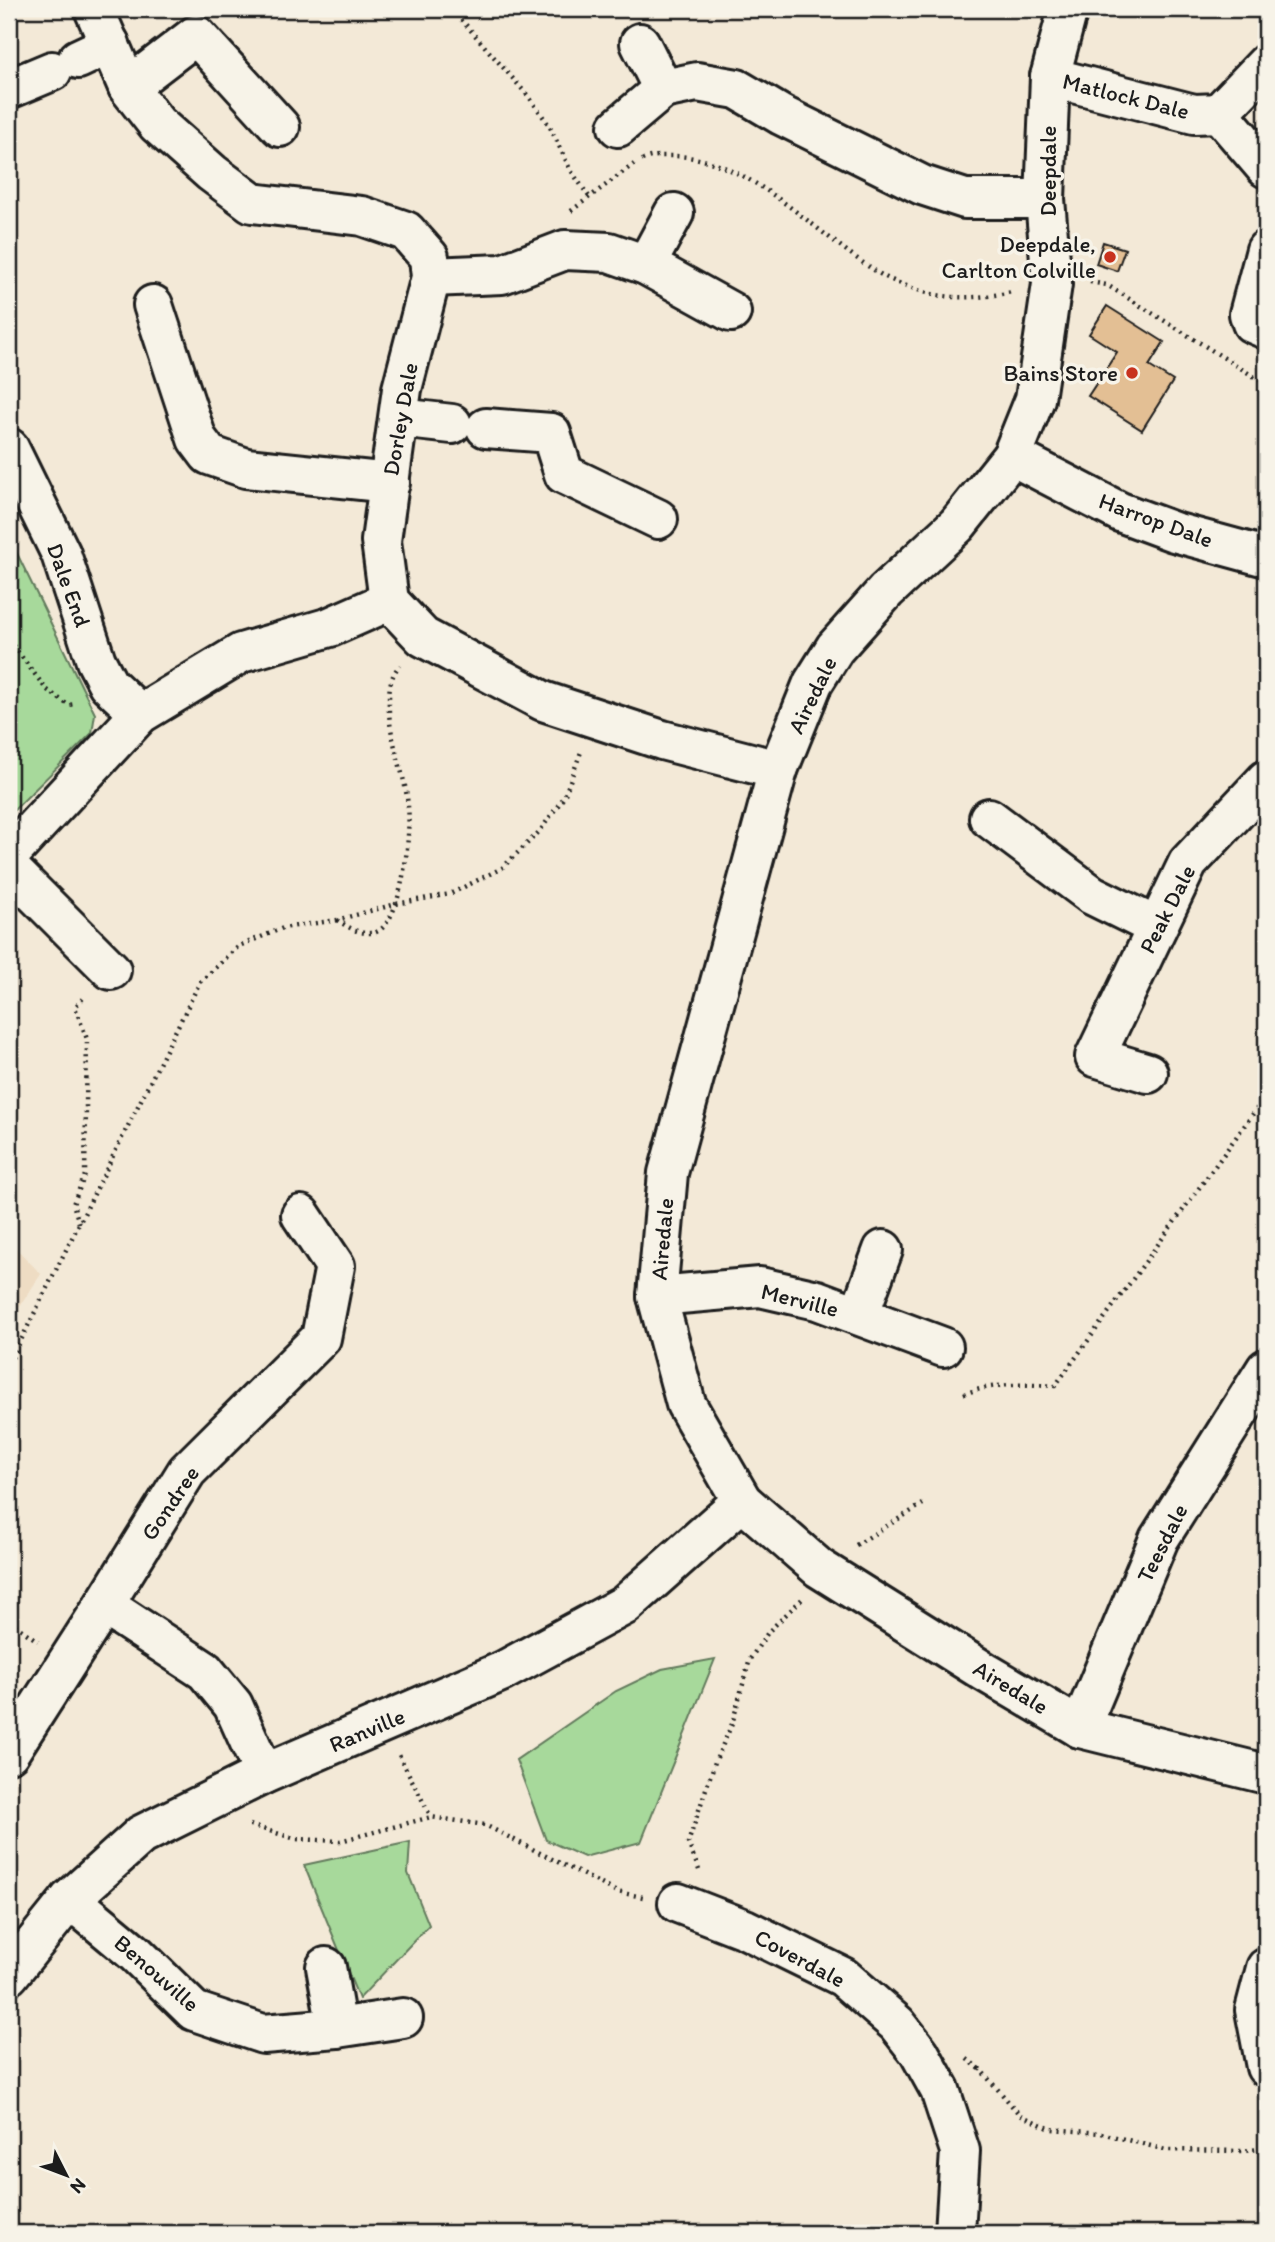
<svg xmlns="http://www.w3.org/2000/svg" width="1275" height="2242" font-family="Itim,sans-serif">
	<rect width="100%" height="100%" fill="#f3e9d7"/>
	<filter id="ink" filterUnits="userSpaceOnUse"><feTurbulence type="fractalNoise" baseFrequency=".0143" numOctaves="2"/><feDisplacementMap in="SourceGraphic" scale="14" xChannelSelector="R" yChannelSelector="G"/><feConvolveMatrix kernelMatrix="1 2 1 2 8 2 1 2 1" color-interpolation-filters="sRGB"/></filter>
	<g filter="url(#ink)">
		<polygon fill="#eedcc3" points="9,1241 41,1274 9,1323"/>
		<g fill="#a7d99b" stroke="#627a5c" stroke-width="2">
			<polygon points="9,537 95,714 92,733 9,815"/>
			<polygon points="715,1659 641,1842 584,1857 546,1840 516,1760 616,1691 662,1669"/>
			<polygon points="410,1842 408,1873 429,1925 359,1999 304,1865"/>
		</g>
		<g fill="#e3bf94" stroke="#1c1c1c" stroke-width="2">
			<polygon points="1103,242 1125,249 1117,271 1096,264"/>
			<polygon points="1107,306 1164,342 1149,366 1173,381 1142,430 1088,396 1117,352 1089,334"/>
		</g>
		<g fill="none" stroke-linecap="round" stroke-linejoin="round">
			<g stroke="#1c1c1c" stroke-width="44">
				<g id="minor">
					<polyline points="94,9 128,87 157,124 212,173 252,203 362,216 406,231 429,257 431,277 402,389 381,541 389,601 423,637 543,701 662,740 778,770"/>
					<polyline points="1068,9 1050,77 1045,199 1052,284 1035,399 1012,456 957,525 886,591 835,648 813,683 778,770 668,1173 657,1296 686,1404 742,1501 819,1568 985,1672 1080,1728 1266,1774"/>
					<polyline points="640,43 663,89"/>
					<polyline points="78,59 110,44"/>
					<polyline points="1050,77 1194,114 1219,113 1266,64"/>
					<polyline points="128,87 196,35 280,127"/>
					<polyline points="9,89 52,71"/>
					<polyline points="1219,113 1266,168"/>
					<polyline points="618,127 663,89 697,82 737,89 781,115 922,185 965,199 1045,199"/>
					<polyline points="1266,250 1249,314 1252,323 1266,329"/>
					<polyline points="646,265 674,213"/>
					<polyline points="431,277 502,274 565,250 609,252 646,265 731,312"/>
					<polyline points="153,305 197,439 209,455 246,468 390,483"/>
					<polyline points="399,418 452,424"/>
					<polyline points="486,428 551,433 564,474 658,519"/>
					<polyline points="9,448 61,554 96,661 108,684 140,714"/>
					<polyline points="1012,456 1120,512 1174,532 1266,557"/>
					<polyline points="989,818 1092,895 1157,927"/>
					<polyline points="9,855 140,714 241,653 330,627 389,601"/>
					<polyline points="9,868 111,970"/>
					<polyline points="1148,1073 1095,1057 1188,863 1266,780"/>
					<polyline points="657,1296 760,1287 817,1300 943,1347"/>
					<polyline points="859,1315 883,1250"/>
					<polyline points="104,1605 205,1671 233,1705 264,1774"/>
					<polyline points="1080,1728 1159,1539 1266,1369"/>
					<polyline points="9,1753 104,1605 187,1471 321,1338 335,1266 301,1215"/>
					<polyline points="70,1899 136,1954 194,2011 263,2034 337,2028 403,2018"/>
					<polyline points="678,1903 745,1929 843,1977 897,2024 919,2052 940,2090 960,2151 955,2233"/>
					<polyline points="326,1967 337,2028"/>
					<polyline points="1266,1968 1255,2010 1266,2067"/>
					<polyline points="9,1975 70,1899 141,1835 264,1774 503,1671 625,1605 742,1501"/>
				</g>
			</g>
			<g stroke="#1c1c1c" stroke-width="4.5" stroke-dasharray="2 5" stroke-linecap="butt">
				<polyline points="452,9 529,97 549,125 570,169 590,198"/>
				<path d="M642 160C652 155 661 156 673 156 747 156 815 233 874 270 886 279 903 285 918 290 949 301 981 298 1012 292"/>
				<polyline points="571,211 634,164"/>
				<polyline points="1090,282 1107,285 1266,384"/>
				<polyline points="9,640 46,689 68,705 75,704"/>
				<path d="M337 920C348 927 358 934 372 933 403 930 411 831 408 806 405 770 387 737 389 700 389 687 391 675 400 665"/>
				<polyline points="79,1223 73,1204 85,1175 87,1039 75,1007 85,996"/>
				<polyline points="9,1364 200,982 239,946 283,928 337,920 396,904 450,894 502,868 540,831 564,797 581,752"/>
				<path d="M964 1394C992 1383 1025 1384 1055 1386L1266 1096"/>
				<polyline points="856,1545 923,1504"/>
				<polyline points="9,1621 38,1641"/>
				<polyline points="399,1755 431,1817"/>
				<polyline points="250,1825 296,1839 340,1841 431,1817 485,1825 617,1892 643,1897"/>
				<polyline points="699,1870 688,1843 715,1762 732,1724 750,1659 769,1631 802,1599"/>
				<polyline points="967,2059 980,2069"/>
				<polyline points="979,2070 980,2069 1020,2115 1051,2129 1101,2133 1166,2150 1244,2151 1266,2148"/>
			</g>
			<use href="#minor" stroke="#f7f3e8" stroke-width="38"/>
		</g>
	</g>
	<g fill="#c8321e" stroke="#f7f3e8" stroke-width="2.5">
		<circle cx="1110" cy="257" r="7"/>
		<circle cx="1132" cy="373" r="7"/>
	</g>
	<g text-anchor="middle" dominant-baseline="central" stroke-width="7" stroke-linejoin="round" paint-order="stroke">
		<g font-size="23" fill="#1c1c1c" stroke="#f7f3e8">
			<text transform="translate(1126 96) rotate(14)">Matlock Dale</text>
			<text transform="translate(1048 171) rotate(-90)">Deepdale</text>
			<text transform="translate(400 419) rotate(-80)">Dorley Dale</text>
			<text transform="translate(1156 520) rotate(20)">Harrop Dale</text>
			<text transform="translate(69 585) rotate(70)">Dale End</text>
			<text transform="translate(812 695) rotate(-64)">Airedale</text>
			<text transform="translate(1167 909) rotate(-63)">Peak Dale</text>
			<text transform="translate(662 1239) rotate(-85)">Airedale</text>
			<text transform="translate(800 1300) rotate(14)">Merville</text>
			<text transform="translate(170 1503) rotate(-56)">Gondree</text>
			<text transform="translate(1162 1543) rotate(-63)">Teesdale</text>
			<text transform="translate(1011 1687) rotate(31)">Airedale</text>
			<text transform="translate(367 1730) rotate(-23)">Ranville</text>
			<text transform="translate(800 1958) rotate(28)">Coverdale</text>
			<text transform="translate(157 1973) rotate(41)">Benouville</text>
		</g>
		<g font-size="23" fill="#1c1c1c" stroke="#f7f3e8" text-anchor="end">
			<text x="1096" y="244">Deepdale,<tspan x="1096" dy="26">Carlton Colville</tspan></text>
			<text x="1118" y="373">Bains Store</text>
		</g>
	</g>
	<rect width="1275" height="2242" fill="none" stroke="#f7f3e8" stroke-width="35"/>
	<rect x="18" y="18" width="1240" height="2207" fill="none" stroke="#1c1c1c" stroke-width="2.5" filter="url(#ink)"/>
	<g transform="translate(66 2175) rotate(132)" stroke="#f7f3e8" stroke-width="5" paint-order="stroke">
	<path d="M0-5L12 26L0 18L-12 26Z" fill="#1c1c1c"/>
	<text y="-10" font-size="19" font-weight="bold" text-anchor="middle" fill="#1c1c1c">N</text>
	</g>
</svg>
